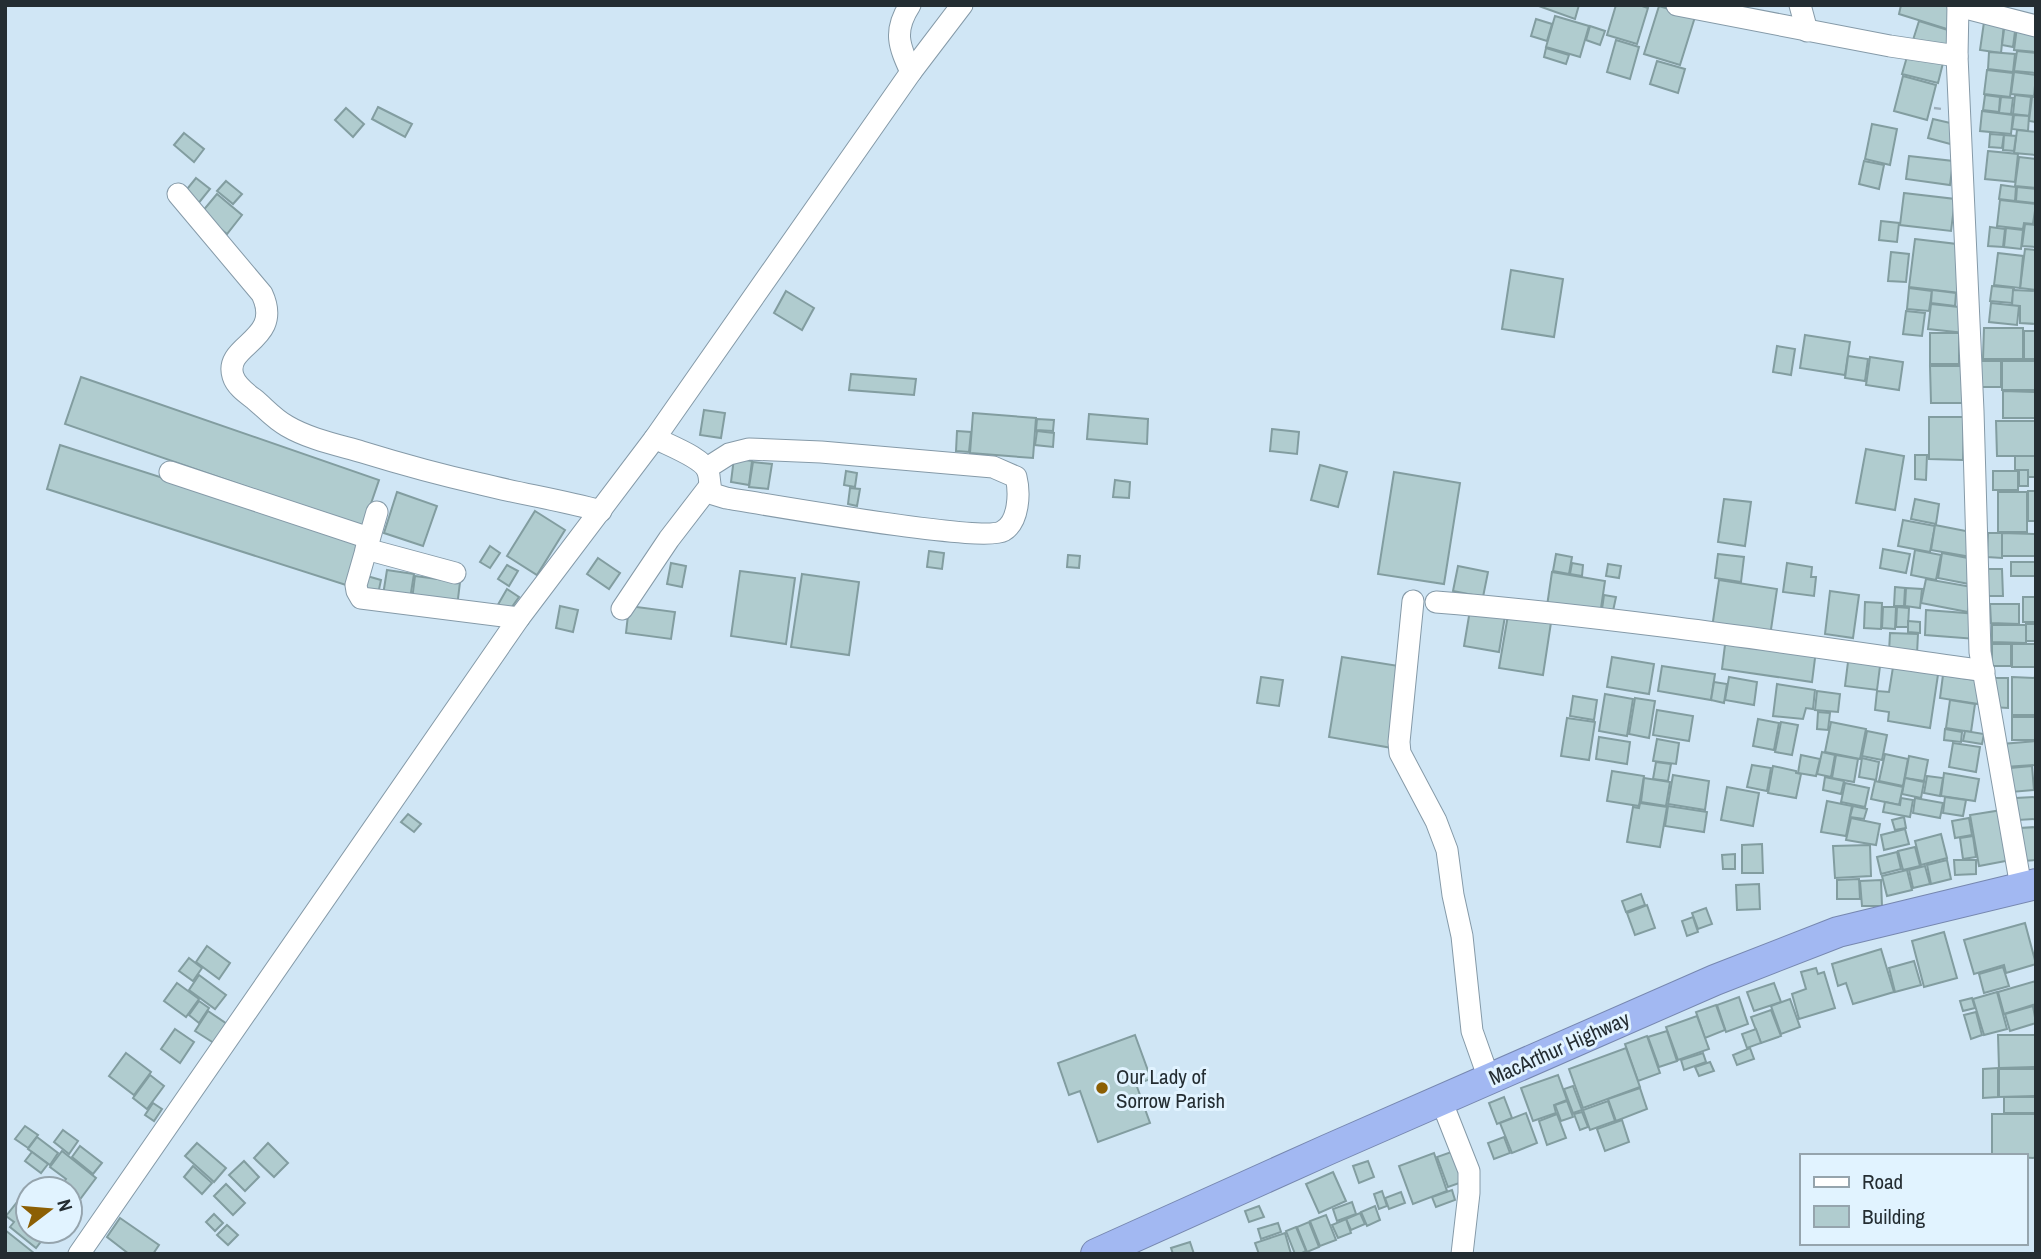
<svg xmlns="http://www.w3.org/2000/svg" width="2041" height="1259" font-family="'Archivo Narrow',sans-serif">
	<rect width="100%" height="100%" fill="#d0e6f5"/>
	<g fill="#b0cccf" stroke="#829da0" stroke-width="2">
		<polygon points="1536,5 1579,5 1575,19"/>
		<polygon points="1616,5 1639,5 1648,8 1637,44 1607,35"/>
		<polygon points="1901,5 1950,5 1950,30 1899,14"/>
		<polygon points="1659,6 1695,17 1680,65 1644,54"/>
		<polygon points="1555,16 1589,26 1580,57 1546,47"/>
		<polygon points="1536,19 1552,24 1547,41 1531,36"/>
		<polygon points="1919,21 1951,31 1945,51 1913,40"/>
		<polygon points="1984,22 2004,24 2001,53 1980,50"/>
		<polygon points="2005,22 2016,24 2013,47 2002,45"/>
		<polygon points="1590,26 1605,31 1600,45 1586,40"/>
		<polygon points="2017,27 2036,30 2036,52 2014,50"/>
		<polygon points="1616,40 1639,47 1630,79 1607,72"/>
		<polygon points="1546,48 1569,55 1566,64 1544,57"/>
		<polygon points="1909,50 1944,59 1938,83 1902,74"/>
		<polygon points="2017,51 2036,53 2036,73 2014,71"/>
		<polygon points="1989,52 2015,54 2013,72 1988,69"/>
		<polygon points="1657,61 1685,69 1678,93 1650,84"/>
		<polygon points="1987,70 2013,73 2010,97 1984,94"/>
		<polygon points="2014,72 2036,75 2034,96 2011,94"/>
		<polygon points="1903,76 1936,85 1927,120 1894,111"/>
		<polygon points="1985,95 2000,97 1999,112 1983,110"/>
		<polygon points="2015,95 2031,97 2029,116 2013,114"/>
		<polygon points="2001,97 2013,98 2011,114 1999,113"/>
		<polygon points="2032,97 2036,97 2036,122 2029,121"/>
		<polygon points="378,107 412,124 405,137 372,119"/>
		<polygon points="346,108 364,124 353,137 335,120"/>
		<polygon points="1982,111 2013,115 2011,134 1980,131"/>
		<polygon points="2014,115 2029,116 2028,131 2012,129"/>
		<polygon points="1933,119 1959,125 1954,145 1928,138"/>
		<polygon points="1872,124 1897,129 1890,165 1865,159"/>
		<polygon points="2017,130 2036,132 2036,155 2014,153"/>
		<polygon points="184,133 204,149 194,162 174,145"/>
		<polygon points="1990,134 2004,135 2002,148 1989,147"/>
		<polygon points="2004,135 2016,136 2014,151 2003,150"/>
		<polygon points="1988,151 2018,154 2015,182 1985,179"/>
		<polygon points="1909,156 1953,161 1950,185 1906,179"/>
		<polygon points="2019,157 2036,159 2036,188 2015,186"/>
		<polygon points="1864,161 1884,165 1879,189 1859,184"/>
		<polygon points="196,178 210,189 197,205 183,194"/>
		<polygon points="226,181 242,194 233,204 217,191"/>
		<polygon points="2001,185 2016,187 2015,201 1999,199"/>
		<polygon points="2017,187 2036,189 2035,203 2016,201"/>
		<polygon points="1904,193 1955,199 1951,231 1900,225"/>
		<polygon points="217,194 242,215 227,234 201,213"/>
		<polygon points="2000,200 2036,204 2033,224 2024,223 2023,229 1997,226"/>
		<polygon points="1881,221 1899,223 1897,242 1879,240"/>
		<polygon points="2025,224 2036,225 2036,247 2022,246"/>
		<polygon points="1990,227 2005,229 2003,247 1988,246"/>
		<polygon points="2006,228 2023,230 2021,249 2004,247"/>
		<polygon points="1915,239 1965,245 1960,293 1909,287"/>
		<polygon points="2025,249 2036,250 2036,290 2020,288"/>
		<polygon points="1891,252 1909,254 1906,282 1888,281"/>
		<polygon points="1998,253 2023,256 2020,288 1994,285"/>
		<polygon points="1511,270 1563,279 1554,337 1502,329"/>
		<polygon points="1992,286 2014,288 2012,303 1990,301"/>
		<polygon points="1909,288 1932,291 1929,311 1907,309"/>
		<polygon points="1932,290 1956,293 1955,306 1931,303"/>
		<polygon points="2013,290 2036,291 2036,324 2020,323 2020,306 2012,306"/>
		<polygon points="786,291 814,308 802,330 774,313"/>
		<polygon points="1991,303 2019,306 2017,325 1989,322"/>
		<polygon points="1931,304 1968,308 1965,333 1928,329"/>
		<polygon points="1906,311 1925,313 1922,336 1903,334"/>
		<polygon points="1984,328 2023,328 2023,359 1983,359"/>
		<rect x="2024" y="331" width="12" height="28"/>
		<rect x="1930" y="333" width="29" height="31"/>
		<polygon points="1805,335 1850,342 1845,375 1800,368"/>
		<polygon points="1777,346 1795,349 1791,375 1773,372"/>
		<polygon points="1848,356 1868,359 1865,381 1845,378"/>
		<polygon points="1870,357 1903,362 1899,390 1866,385"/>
		<polygon points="1980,361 2001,361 2001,387 1979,387"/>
		<rect x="2002" y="361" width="34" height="29"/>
		<polygon points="1930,366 1970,366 1970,403 1931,403"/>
		<polygon points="851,374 916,379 914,395 849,390"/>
		<polygon points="81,377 379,480 363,527 65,424"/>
		<polygon points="2003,391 2036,392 2036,418 2003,418"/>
		<polygon points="704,410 725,413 721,438 700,435"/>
		<polygon points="973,413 1036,418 1033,458 970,453"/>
		<polygon points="1089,414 1148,419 1147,444 1087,439"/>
		<polygon points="1929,417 1964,417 1963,460 1929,459"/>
		<polygon points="1037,419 1054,420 1053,431 1036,430"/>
		<polygon points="1996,421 2036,421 2036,456 1997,456"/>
		<polygon points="1272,429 1299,432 1297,454 1270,451"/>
		<polygon points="957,431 971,432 969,452 956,451"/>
		<polygon points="1037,431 1054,433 1053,447 1035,445"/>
		<polygon points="60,445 360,541 346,585 47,489"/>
		<polygon points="1866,449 1904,456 1895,510 1856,503"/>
		<polygon points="1915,455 1927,455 1926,480 1915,479"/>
		<polygon points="2015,456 2036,456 2036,477 2028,477 2028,470 2015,470"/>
		<polygon points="734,458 752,461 749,485 731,482"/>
		<polygon points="753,462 772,464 768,489 749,487"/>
		<polygon points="1320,465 1347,472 1338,507 1311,500"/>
		<rect x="2019" y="470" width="9" height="16"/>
		<polygon points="846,471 857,473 855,487 844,485"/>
		<rect x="1993" y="471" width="25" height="19"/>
		<polygon points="1394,472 1460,483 1444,584 1378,574"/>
		<polygon points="1115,480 1130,482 1129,498 1113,497"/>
		<polygon points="850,488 860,489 857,506 848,504"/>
		<rect x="2028" y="491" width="8" height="30"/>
		<polygon points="397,492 437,506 423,546 384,533"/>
		<rect x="1998" y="492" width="29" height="40"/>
		<polygon points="1724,499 1751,502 1745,546 1718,542"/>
		<polygon points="1915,499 1939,504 1936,524 1911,519"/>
		<polygon points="535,511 565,530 537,575 507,556"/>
		<polygon points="1903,520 1935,526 1930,552 1898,546"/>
		<polygon points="1935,525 1976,533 1971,557 1931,550"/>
		<polygon points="1988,533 2002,533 2002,558 1987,557"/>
		<polygon points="2002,533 2036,534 2036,556 2002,556"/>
		<polygon points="490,546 500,553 490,568 480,562"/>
		<polygon points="1883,549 1910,554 1906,573 1880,568"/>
		<polygon points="1915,550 1941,555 1936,580 1911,575"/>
		<polygon points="929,551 944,553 942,569 927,567"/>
		<polygon points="1942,553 1973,559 1969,584 1938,578"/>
		<polygon points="1556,554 1572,557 1569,574 1553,571"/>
		<polygon points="1718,554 1744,557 1741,582 1715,578"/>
		<polygon points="1068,555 1080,556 1079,568 1067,567"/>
		<polygon points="598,558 620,573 609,589 587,574"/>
		<rect x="2011" y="562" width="25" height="14"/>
		<polygon points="671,563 686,566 682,587 667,584"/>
		<polygon points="1572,563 1583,565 1582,576 1570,574"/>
		<polygon points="1787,563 1812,567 1811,577 1816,577 1814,596 1783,592"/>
		<polygon points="1608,564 1621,566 1619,578 1606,576"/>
		<polygon points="507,565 518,571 509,586 498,579"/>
		<polygon points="1458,566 1488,572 1483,597 1453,591"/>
		<polygon points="1986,569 2002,569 2003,596 1986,596"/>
		<polygon points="387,570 414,574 410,599 383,595"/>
		<polygon points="740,571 795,578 786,644 731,636"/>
		<polygon points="1552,572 1605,581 1600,615 1547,606"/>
		<polygon points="802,574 859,582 849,655 791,647"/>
		<polygon points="367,576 381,580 378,594 363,591"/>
		<polygon points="415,576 460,582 457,607 412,600"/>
		<polygon points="1926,579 1972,587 1968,612 1921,603"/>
		<polygon points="1719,580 1777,589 1770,636 1712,628"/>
		<polygon points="1895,587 1905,588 1904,606 1894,606"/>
		<polygon points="1906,588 1922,589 1920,608 1905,606"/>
		<polygon points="507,589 519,597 507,614 496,608"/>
		<polygon points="1830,591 1859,595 1853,638 1825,634"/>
		<polygon points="1604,595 1616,597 1613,611 1602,609"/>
		<rect x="2023" y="597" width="13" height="25"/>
		<polygon points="1865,602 1882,603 1881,629 1864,628"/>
		<polygon points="1990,604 2019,604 2019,624 1991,623"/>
		<polygon points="560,606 578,610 573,632 556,628"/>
		<polygon points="629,606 675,612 671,639 626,633"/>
		<polygon points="1883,607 1896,607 1895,629 1882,628"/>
		<polygon points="1897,607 1909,608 1908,627 1896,627"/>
		<polygon points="1509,609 1552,616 1543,675 1499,668"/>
		<polygon points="1470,610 1505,616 1499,652 1464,646"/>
		<polygon points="1926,610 1978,614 1976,639 1925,635"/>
		<polygon points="1908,621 1920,622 1920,633 1908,632"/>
		<rect x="2026" y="624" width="10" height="17"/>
		<polygon points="1992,625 2026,625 2026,643 1992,642"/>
		<polygon points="1890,633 1918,634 1917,654 1889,652"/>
		<polygon points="1726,637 1816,650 1812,682 1722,669"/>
		<rect x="1992" y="644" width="19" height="22"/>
		<rect x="2012" y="644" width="24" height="23"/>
		<polygon points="1849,654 1881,658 1877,690 1845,686"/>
		<polygon points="1342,657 1405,667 1392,748 1329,737"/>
		<polygon points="1612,657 1654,664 1649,694 1607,687"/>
		<polygon points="1894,661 1939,668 1930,728 1888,721 1889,712 1875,710 1877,691 1889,692"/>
		<polygon points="1662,666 1715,674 1711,700 1658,691"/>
		<polygon points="1943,675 1981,681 1978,704 1940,698"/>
		<polygon points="1261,677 1283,680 1279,706 1257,703"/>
		<polygon points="1729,677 1757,682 1754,705 1725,700"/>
		<polygon points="2012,677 2036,678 2036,715 2012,715"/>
		<polygon points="1992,678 2008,678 2008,708 1992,707"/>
		<polygon points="1714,682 1727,684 1724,703 1711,700"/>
		<polygon points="1777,684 1815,690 1813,709 1806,708 1803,719 1773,716"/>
		<polygon points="1817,691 1840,694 1838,712 1815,710"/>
		<polygon points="1605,694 1633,699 1627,736 1599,731"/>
		<polygon points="1573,696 1597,700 1594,720 1570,716"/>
		<polygon points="1635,698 1655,701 1649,738 1629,734"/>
		<polygon points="1950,700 1975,704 1971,732 1946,728"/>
		<polygon points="1657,710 1693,716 1689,741 1653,735"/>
		<polygon points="1818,712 1830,713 1828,730 1817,729"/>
		<rect x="2012" y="717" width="24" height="23"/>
		<polygon points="1567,718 1595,722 1589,760 1561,756"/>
		<polygon points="1758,719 1779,723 1774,750 1753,746"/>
		<polygon points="1781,722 1798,725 1792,755 1775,752"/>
		<polygon points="1831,722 1866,729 1860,759 1825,752"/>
		<polygon points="1945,729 1962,732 1961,742 1944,740"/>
		<polygon points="1867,731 1887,735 1882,760 1862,756"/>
		<polygon points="1965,731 1984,734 1982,744 1963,741"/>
		<polygon points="1599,737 1630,742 1627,764 1596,759"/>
		<polygon points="1657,739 1679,743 1676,764 1653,761"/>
		<polygon points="2036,741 2036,765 2004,767 2002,744"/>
		<polygon points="1953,743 1980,747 1976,772 1949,767"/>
		<polygon points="1822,752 1835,755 1831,777 1817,774"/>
		<polygon points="1885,754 1908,759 1903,786 1879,781"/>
		<polygon points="1801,755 1820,759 1816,776 1798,773"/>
		<polygon points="1836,755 1858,759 1854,782 1832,778"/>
		<polygon points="1909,756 1928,760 1924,781 1905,778"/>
		<polygon points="1862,758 1879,762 1876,780 1859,777"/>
		<polygon points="1656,762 1671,764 1668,781 1653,779"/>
		<polygon points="1752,765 1771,768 1767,791 1747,787"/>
		<polygon points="1773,766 1796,771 1796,773 1801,774 1796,798 1768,793"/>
		<polygon points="2032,766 2034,790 2011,792 2010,768"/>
		<polygon points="1612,771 1644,776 1639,806 1607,801"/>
		<polygon points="1944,773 1979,779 1975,801 1941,796"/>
		<polygon points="1673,775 1709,781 1705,810 1668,804"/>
		<polygon points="1927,776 1943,778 1940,796 1924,793"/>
		<polygon points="1825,777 1844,781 1841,794 1823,790"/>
		<polygon points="1644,778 1670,782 1666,806 1641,802"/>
		<polygon points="1905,778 1924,782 1921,798 1902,794"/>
		<polygon points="1875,781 1903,787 1899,805 1871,799"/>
		<polygon points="1845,783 1869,788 1865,807 1841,802"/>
		<polygon points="1727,787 1759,793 1753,826 1721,820"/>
		<polygon points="1945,797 1966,800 1963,816 1943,813"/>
		<polygon points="2036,797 2036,819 2018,820 2016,798"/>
		<polygon points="1901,798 1913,800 1910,817 1883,812 1885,802 1900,805"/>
		<polygon points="1915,798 1943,803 1940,818 1913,813"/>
		<polygon points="1827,801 1852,806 1846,836 1821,832"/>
		<polygon points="1640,803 1667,807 1660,847 1627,842 1633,807 1639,808"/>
		<polygon points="1668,806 1707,812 1704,832 1665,826"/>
		<polygon points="1853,806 1867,809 1864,819 1850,817"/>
		<polygon points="2002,810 2011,860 1979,866 1970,815"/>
		<polygon points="408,814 421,824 414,832 401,822"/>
		<polygon points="1904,817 1906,828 1895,830 1892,820"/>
		<polygon points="1851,818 1880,824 1876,845 1846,840"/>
		<polygon points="1969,818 1972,835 1955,838 1952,821"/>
		<polygon points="2036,827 2036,860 2023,861 2020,828"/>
		<polygon points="1905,829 1909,844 1884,850 1881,835"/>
		<polygon points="1941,834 1947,858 1921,865 1915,841"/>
		<polygon points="1973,836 1976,857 1963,859 1960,838"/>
		<polygon points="1762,844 1763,873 1742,873 1742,845"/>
		<polygon points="1870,845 1871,876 1835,878 1833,846"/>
		<polygon points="1915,847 1920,866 1903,870 1898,851"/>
		<polygon points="1897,852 1901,869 1881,874 1877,857"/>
		<polygon points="1735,854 1735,869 1723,869 1722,855"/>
		<polygon points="1947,860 1951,879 1931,884 1927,865"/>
		<polygon points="1954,860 1976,860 1976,874 1955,875"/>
		<polygon points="1925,866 1930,884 1913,888 1909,870"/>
		<polygon points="1907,870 1912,890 1887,896 1882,876"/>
		<polygon points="1859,879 1860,899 1837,899 1837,880"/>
		<polygon points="1881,880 1882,906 1862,906 1860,881"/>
		<polygon points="1759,884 1760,909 1737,910 1736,885"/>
		<polygon points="1641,894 1645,905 1626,912 1622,901"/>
		<polygon points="1647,905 1655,928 1635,935 1627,913"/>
		<polygon points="1706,908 1712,924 1698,929 1692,913"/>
		<polygon points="1693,917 1698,932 1687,936 1682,921"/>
		<polygon points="2025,923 2036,964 2006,973 2004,965 1974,974 1964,940"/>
		<polygon points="1944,932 1957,978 1924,987 1912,941"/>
		<polygon points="207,946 230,963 219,979 196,962"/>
		<polygon points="1881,949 1894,992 1853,1004 1846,983 1838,986 1832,964"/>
		<polygon points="189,958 202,968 193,981 179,971"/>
		<polygon points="1914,961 1921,985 1895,992 1889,968"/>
		<polygon points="2003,967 2009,986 1984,993 1979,974"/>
		<polygon points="1816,968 1818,974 1824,972 1835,1008 1799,1019 1792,994 1806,989 1801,972"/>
		<polygon points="199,975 226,995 215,1009 189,990"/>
		<polygon points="2036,981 2036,1004 2004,1014 1998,992"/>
		<polygon points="177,983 199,999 186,1017 164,1001"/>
		<polygon points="1774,983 1781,1002 1754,1011 1747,992"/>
		<polygon points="1997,992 2007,1029 1984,1035 1973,999"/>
		<polygon points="1739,997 1748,1024 1726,1032 1717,1005"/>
		<polygon points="1972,998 1975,1008 1963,1011 1960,1001"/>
		<polygon points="1790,999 1800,1027 1781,1034 1771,1006"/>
		<polygon points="199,1001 209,1008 199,1023 189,1015"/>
		<polygon points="1716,1005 1725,1030 1705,1038 1696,1012"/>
		<polygon points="2033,1006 2036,1023 2010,1031 2005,1014"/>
		<polygon points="1771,1010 1781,1036 1761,1043 1751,1017"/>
		<polygon points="208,1011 230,1026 217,1045 195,1031"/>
		<polygon points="1976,1012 1982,1035 1971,1039 1964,1015"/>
		<polygon points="1697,1016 1709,1049 1678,1060 1666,1027"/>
		<polygon points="175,1029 194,1042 180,1063 161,1049"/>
		<polygon points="1756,1029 1761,1043 1747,1048 1742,1034"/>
		<polygon points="1667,1031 1677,1061 1659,1067 1648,1037"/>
		<polygon points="1135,1035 1151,1079 1136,1084 1150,1123 1098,1142 1080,1091 1069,1095 1058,1063"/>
		<polygon points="1998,1035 2036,1035 2036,1067 1999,1068"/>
		<polygon points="1647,1036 1660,1073 1638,1081 1625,1044"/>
		<polygon points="1626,1048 1640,1087 1583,1108 1569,1069"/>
		<polygon points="1750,1048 1754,1059 1737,1065 1733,1055"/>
		<polygon points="126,1053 151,1072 134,1095 109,1076"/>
		<polygon points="1703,1053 1706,1062 1684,1070 1681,1060"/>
		<polygon points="1710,1062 1714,1071 1699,1076 1695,1067"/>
		<polygon points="1998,1068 1998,1097 1983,1098 1983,1069"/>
		<polygon points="1999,1069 2036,1069 2036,1096 1999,1097"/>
		<polygon points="150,1075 164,1086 147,1109 133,1098"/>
		<polygon points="1558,1075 1567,1100 1554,1105 1556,1113 1533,1121 1521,1088"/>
		<polygon points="1573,1086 1582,1110 1573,1113 1564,1089"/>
		<polygon points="1640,1088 1647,1109 1616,1121 1608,1099"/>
		<polygon points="1504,1097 1512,1118 1497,1124 1489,1103"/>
		<rect x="2004" y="1097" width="32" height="16"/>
		<polygon points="1567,1101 1573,1117 1561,1121 1555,1105"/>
		<polygon points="1608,1101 1615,1121 1590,1130 1583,1110"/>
		<polygon points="153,1103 162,1109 154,1121 145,1115"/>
		<polygon points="1582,1112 1588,1127 1580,1130 1574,1114"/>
		<polygon points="1526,1113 1537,1143 1512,1153 1500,1123"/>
		<polygon points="1557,1114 1566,1138 1547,1145 1539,1121"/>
		<polygon points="1992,1114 2036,1114 2036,1158 1992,1156"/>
		<polygon points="1622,1120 1629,1142 1605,1151 1597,1129"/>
		<polygon points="25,1126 38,1135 28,1148 15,1139"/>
		<polygon points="63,1130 78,1141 69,1154 54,1142"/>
		<polygon points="37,1137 58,1153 50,1165 28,1149"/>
		<polygon points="1504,1137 1510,1153 1494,1159 1488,1143"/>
		<polygon points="197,1143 226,1168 214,1182 185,1156"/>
		<polygon points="268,1143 288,1163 274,1177 254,1158"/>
		<polygon points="80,1146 102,1163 93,1174 72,1157"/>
		<polygon points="1457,1150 1468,1180 1448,1187 1437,1157"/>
		<polygon points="62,1151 96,1178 78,1202 70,1195 70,1189 60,1188 66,1179 50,1167"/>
		<polygon points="32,1152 48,1164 41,1173 25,1161"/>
		<polygon points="1434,1153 1447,1191 1413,1204 1399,1166"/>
		<polygon points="244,1161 259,1177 245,1191 229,1175"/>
		<polygon points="1368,1161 1374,1177 1359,1183 1353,1166"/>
		<polygon points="193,1166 212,1183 202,1194 184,1177"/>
		<polygon points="1333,1172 1346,1201 1319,1213 1306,1184"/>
		<polygon points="226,1184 245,1203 233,1215 214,1196"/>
		<polygon points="1452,1190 1455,1200 1436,1207 1432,1197"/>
		<polygon points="1382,1191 1387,1206 1379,1209 1374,1194"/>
		<polygon points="1401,1192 1405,1203 1389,1209 1385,1198"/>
		<polygon points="18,1201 26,1207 28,1204 28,1231 49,1231 36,1248 10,1227 14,1222 6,1216"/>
		<polygon points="1352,1202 1356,1214 1337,1221 1333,1209"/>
		<polygon points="1259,1206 1264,1217 1249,1222 1245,1211"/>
		<polygon points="1375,1206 1380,1220 1367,1226 1361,1212"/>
		<polygon points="1360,1213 1365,1224 1351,1230 1346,1219"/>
		<polygon points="214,1214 223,1223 215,1231 206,1222"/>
		<polygon points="1326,1215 1336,1240 1320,1246 1310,1221"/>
		<polygon points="120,1218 159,1245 153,1254 129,1254 107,1237"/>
		<polygon points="1346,1219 1351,1233 1338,1238 1332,1225"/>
		<polygon points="1309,1222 1319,1247 1307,1252 1297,1227"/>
		<polygon points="1278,1223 1281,1232 1261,1239 1258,1229"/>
		<polygon points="227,1225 238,1235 228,1245 217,1235"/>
		<polygon points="1296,1227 1306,1251 1300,1254 1295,1254 1286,1231"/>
		<polygon points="5,1230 34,1253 33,1254 5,1254"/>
		<polygon points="1285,1233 1291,1254 1259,1254 1255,1243"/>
		<polygon points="1190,1242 1194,1254 1173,1254 1171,1248"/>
	</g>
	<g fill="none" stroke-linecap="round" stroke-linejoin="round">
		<g stroke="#859aa8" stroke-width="23">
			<g id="minor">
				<path d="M910 5C893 31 899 46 911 72"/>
				<polyline points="1677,5 1890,46 1957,56"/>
				<polyline points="1800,5 1807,31"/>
				<polyline points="1958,5 1957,56 1973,411 1980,652 2021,887"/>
				<polyline points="1958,6 2036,26"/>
				<path d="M178 194 262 294C284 341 223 344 233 376 236 386 246 393 254 399 265 408 274 419 287 426 309 439 338 445 362 452 401 464 441 475 481 484 521 494 561 500 601 511"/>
				<path d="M655 438C668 445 704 458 708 472 711 480 708 486 713 494L726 498C764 504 983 543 1003 531 1019 522 1020 493 1016 477L993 467 821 452 749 449 729 454 707 468"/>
				<polyline points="170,472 369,538"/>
				<polyline points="377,512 356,585 357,591 361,598 519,618"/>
				<polyline points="366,549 455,573"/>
				<polyline points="1413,601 1399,742 1400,753 1436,821 1447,850 1453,895 1462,936 1472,1031 1489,1079"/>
				<path d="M1436 602C1620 617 1802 645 1984 671"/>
				<polyline points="622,609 669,539 709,487"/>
				<polyline points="1441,1100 1469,1171 1469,1193 1462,1254"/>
				<polyline points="79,1254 519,618 655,438 911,72 962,5"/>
			</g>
		</g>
		<g stroke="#7687af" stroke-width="32">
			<polyline id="highway" points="1096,1254 1327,1150 1715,980 1838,932 2036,884"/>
		</g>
		<polyline stroke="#9caeba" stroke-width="2.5" stroke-dasharray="7 3.5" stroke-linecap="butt" points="1934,108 1942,109"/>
		<use href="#minor" stroke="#fff" stroke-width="21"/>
		<use href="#highway" stroke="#a2b8f2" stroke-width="30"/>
	</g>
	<circle fill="#8c5f04" stroke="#e1f3ff" stroke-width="2.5" cx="1102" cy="1088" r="7"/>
	<g text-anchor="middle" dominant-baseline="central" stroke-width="6" stroke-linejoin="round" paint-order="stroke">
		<g font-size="21" fill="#242d32" stroke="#e1f3ff">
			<text transform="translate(1559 1048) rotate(-24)">MacArthur Highway</text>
		</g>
		<g font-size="21" fill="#242d32" stroke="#e1f3ff" text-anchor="start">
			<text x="1116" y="1076">Our Lady of<tspan x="1116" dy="24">Sorrow Parish</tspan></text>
		</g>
	</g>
	<rect width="2041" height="1259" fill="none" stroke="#242d32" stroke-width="14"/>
	<rect x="1800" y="1154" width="228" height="91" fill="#e1f3ff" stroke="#95a4ad" stroke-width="2"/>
	<rect x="1814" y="1177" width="35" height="10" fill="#ffffff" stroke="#95a4ad" stroke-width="2"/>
	<text x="1862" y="1189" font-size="21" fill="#242d32">Road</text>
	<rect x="1814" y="1206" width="35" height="21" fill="#b0cccf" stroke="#95a4ad" stroke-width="2"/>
	<text x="1862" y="1224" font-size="21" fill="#242d32">Building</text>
	<g transform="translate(49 1210) rotate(74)"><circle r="33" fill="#e1f3ff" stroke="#95a4ad" stroke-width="2"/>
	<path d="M0-5L12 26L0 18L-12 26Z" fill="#8c5f04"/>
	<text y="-10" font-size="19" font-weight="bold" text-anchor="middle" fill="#242d32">N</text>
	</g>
</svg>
